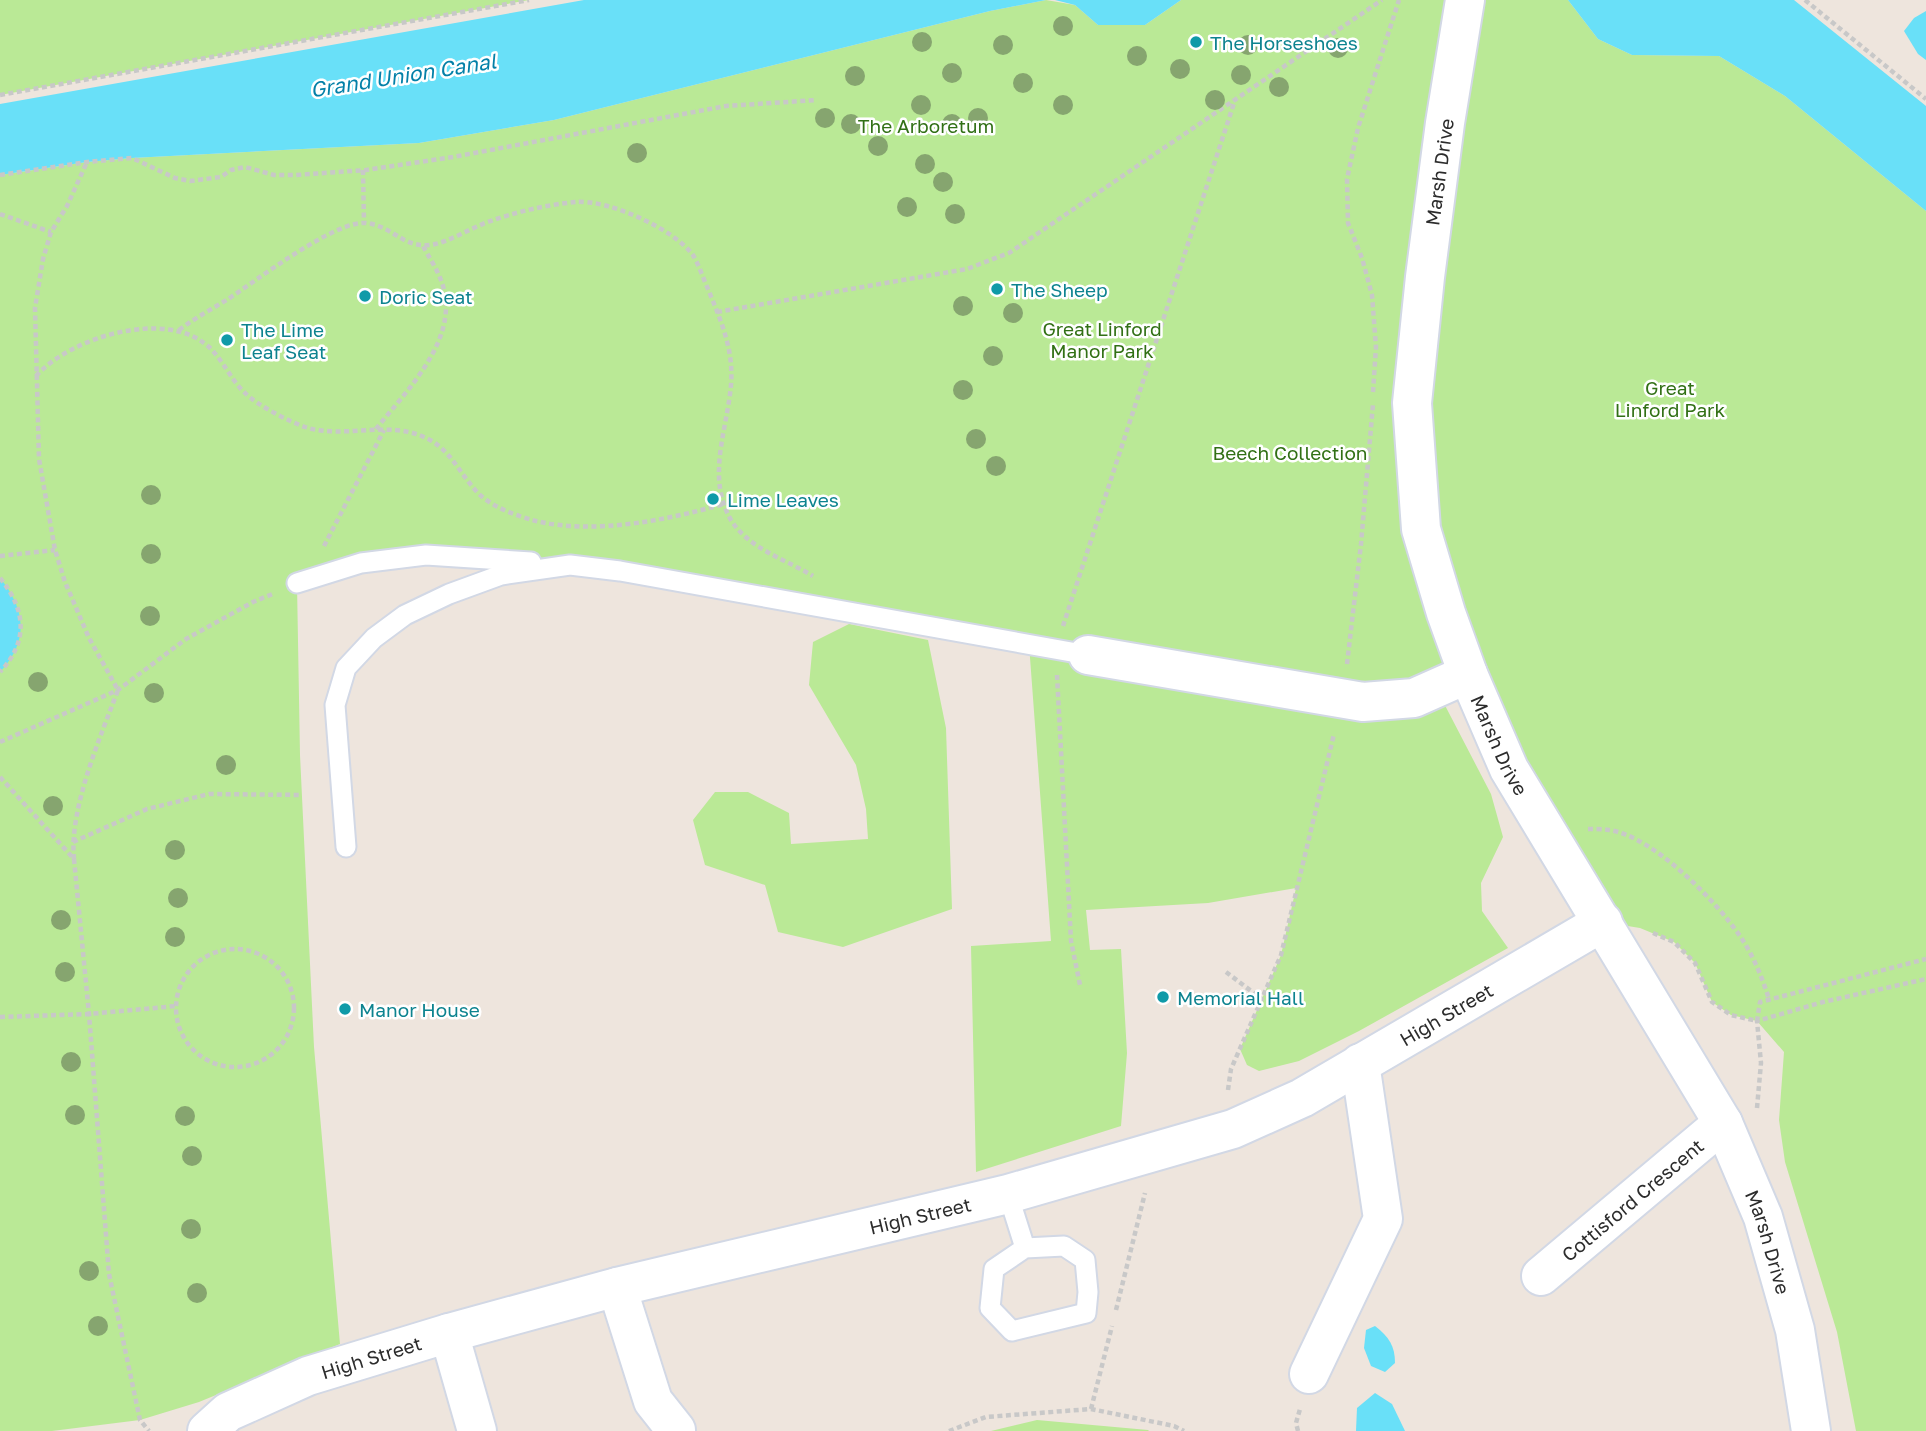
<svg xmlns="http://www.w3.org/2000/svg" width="1926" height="1431" font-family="'Golos Text',sans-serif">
	<rect width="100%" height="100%" fill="#eee5dd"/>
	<g fill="#bae996">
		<polygon points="0,0 529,0 0,95"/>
		<polygon points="1046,0 1075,5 1098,25 1145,25 1181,0 1568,0 1598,39 1632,55 1719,56 1785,96 1926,211 1926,1431 1856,1431 1837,1332 1785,1162 1779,1120 1784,1052 1757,1021 1731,1015 1712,1002 1695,963 1674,942 1640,928 1603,922 1468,674 1437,690 1491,794 1503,837 1481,883 1482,911 1508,948 1359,1031 1299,1061 1259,1071 1247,1065 1240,1049 1281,955 1296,888 1208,903 1086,910 1090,950 1121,949 1127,1053 1121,1126 976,1172 971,946 1051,941 1029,644 746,593 426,555 297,584 300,755 314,1047 340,1344 199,1402 140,1420 52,1431 0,1431 0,175 87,162 132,158 419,143 554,120 990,11"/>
		<polygon points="849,624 928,640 946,728 952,909 843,947 778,932 765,885 705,865 693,820 715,792 748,792 789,813 791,844 868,839 866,809 856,765 809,685 813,642"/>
		<polygon points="1037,1420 1148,1430 1149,1431 991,1431"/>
	</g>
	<g fill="#69e0f8">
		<polygon points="584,0 1046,0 990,11 554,120 419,143 132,158 87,162 0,175 0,104"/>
		<polygon points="1055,0 1181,0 1145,25 1098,25 1075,5"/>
		<polygon points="1568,0 1794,0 1926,106 1926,211 1785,96 1719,56 1632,55 1598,39"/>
		<polygon points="1926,11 1926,60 1918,54 1904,31 1914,18"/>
		<path d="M0 578C26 610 29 641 0 672Z"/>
		<path d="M1375 1326C1389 1337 1395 1346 1395 1363L1385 1372 1371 1366 1364 1348 1366 1330Z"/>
		<polygon points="1375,1393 1392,1404 1405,1431 1356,1431 1357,1408"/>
	</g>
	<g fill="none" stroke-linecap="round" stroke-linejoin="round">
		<g stroke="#d2d8e5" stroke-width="23">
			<g id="lane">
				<polyline points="297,583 361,563 426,555 531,562"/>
				<polyline points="346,847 335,705 346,668 374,638 405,615 449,594 501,575 570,565 620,571 1088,655"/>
				<polyline points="1008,1194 1025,1248 1064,1246 1085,1260 1088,1292 1086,1313 1012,1331 990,1308 994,1269 1025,1248"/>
			</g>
		</g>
		<g stroke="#d2d8e5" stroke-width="42">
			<g id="street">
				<path id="s1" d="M1465 0 1445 123 1425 277 1412 403 1421 529 1446 613 1468 674 1509 769 1723 1123 1763 1217 1795 1330 1811 1431"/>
				<polyline points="1088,655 1363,702 1414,698 1468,674"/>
				<path id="s2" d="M1541 1276 1723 1123"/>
				<polyline points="617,1287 653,1401 676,1430"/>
				<polyline points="449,1333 477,1431"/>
				<polyline points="1309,1374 1383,1219 1360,1063"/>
				<path id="s3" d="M207 1431 228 1412 308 1376 449 1333 617 1287 1008 1194 1233 1129 1302 1098 1603 922"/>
			</g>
		</g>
		<g stroke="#c8c8c8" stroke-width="4.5" stroke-dasharray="5 3.5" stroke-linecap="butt">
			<polyline points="1805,0 1926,99"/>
			<polyline points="0,95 529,0"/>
			<polyline points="363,170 364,223"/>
			<polyline points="0,175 87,162 132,158 175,178 190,181 221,177 231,170 245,167 274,175 296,175 366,170 453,157 726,106 817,100"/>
			<polyline points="0,214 51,232"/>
			<polyline points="717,312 967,269 1009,253 1382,0"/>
			<path d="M179 330C195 318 212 309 228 299 256 281 335 220 366 223 395 226 405 253 439 243 456 238 471 228 488 222 515 212 546 205 575 202 608 199 674 229 693 255 699 265 703 278 708 289 721 321 734 350 731 385 727 431 706 477 731 520 749 549 785 559 813 576"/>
			<path d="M36 376C71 337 166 308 209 347 223 360 231 380 245 393 257 405 288 421 305 427 343 440 392 418 430 440 452 452 461 476 479 494 494 508 517 516 536 521 595 535 667 520 724 504"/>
			<polyline points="1373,392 1376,347 1372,295 1362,258 1348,223 1347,179 1358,128 1399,0"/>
			<path d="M376 429C407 390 459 340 443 286 439 272 430 259 423 246"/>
			<polyline points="324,546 384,430"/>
			<polyline points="0,556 55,550"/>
			<path d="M0 578C26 610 29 641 0 672"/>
			<polyline points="1063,626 1235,100"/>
			<polyline points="1347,664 1361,544 1373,404"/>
			<polyline points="1057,675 1071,941 1080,985"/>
			<polyline points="0,742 118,690 186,639 253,602 275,593"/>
			<polyline points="0,777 74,859 89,1014 109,1274 140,1420 149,1431"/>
			<path d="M1588 829C1595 829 1603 829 1609 830 1653 836 1716 901 1740 936 1753 955 1762 977 1769 999"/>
			<polyline points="73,842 147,809 209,794 302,795"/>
			<path d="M74 859C69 809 100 738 118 690L89 638 65 582 55 550 39 459 35 308 43 259 51 232 67 206 87 162"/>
			<polyline points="1653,933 1674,942 1695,963 1712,1002 1731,1015 1757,1021 1760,1002 1926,959"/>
			<circle cx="235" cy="1008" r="59"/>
			<polyline points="1226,972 1263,1000"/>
			<polyline points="0,1017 89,1014 176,1006"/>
			<polyline points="1228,1090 1231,1069 1281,955 1334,734"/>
			<polyline points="1757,1108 1761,1063 1757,1021 1823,1002 1926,979"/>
			<polyline points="1116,1310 1145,1193"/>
			<polyline points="1091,1409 1112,1326"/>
			<polyline points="949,1431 986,1417 1091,1409 1174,1426 1184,1431"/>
			<polyline points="1298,1431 1296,1423 1300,1409"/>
		</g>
		<use href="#lane" stroke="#fff" stroke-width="19"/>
		<use href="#street" stroke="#fff" stroke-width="38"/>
	</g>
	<g fill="#86a56f">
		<circle cx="1063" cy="26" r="10"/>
		<circle cx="922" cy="42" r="10"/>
		<circle cx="1003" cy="45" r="10"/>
		<circle cx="1248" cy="45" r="10"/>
		<circle cx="1338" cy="48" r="10"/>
		<circle cx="1137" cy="56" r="10"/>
		<circle cx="1180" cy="69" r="10"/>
		<circle cx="952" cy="73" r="10"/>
		<circle cx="1241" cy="75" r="10"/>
		<circle cx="855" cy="76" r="10"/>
		<circle cx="1023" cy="83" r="10"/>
		<circle cx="1279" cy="87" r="10"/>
		<circle cx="1215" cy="100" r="10"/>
		<circle cx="921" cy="105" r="10"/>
		<circle cx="1063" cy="105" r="10"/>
		<circle cx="825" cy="118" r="10"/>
		<circle cx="978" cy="118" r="10"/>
		<circle cx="851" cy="124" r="10"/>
		<circle cx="952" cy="124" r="10"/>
		<circle cx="878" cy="146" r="10"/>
		<circle cx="637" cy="153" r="10"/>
		<circle cx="925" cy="164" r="10"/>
		<circle cx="943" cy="182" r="10"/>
		<circle cx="907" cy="207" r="10"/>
		<circle cx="955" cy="214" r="10"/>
		<circle cx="963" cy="306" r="10"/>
		<circle cx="1013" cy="313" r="10"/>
		<circle cx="993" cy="356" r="10"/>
		<circle cx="963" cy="390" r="10"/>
		<circle cx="976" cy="439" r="10"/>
		<circle cx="996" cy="466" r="10"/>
		<circle cx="151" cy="495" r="10"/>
		<circle cx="151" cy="554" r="10"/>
		<circle cx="150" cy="616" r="10"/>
		<circle cx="38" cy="682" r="10"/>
		<circle cx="154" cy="693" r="10"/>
		<circle cx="226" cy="765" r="10"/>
		<circle cx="53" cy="806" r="10"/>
		<circle cx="175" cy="850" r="10"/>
		<circle cx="178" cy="898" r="10"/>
		<circle cx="61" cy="920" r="10"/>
		<circle cx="175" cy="937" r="10"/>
		<circle cx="65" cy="972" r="10"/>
		<circle cx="71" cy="1062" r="10"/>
		<circle cx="75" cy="1115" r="10"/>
		<circle cx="185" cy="1116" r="10"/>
		<circle cx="192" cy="1156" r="10"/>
		<circle cx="191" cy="1229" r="10"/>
		<circle cx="89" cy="1271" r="10"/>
		<circle cx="197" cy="1293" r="10"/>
		<circle cx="98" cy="1326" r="10"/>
	</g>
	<g fill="#0f9aa8" stroke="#fff" stroke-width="2.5">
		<circle cx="1196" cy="42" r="7"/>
		<circle cx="997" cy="289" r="7"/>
		<circle cx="365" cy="296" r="7"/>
		<circle cx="227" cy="340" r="7"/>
		<circle cx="713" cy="499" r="7"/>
		<circle cx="1163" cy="997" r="7"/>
		<circle cx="345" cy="1009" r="7"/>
	</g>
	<g text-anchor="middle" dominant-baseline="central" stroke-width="5" stroke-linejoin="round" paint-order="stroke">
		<g font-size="19" fill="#0d838f" stroke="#fff" text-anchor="start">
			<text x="1210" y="42">The Horseshoes</text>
			<text x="1011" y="289">The Sheep</text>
			<text x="379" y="296">Doric Seat</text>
			<text x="241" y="329">The Lime<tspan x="241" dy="22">Leaf Seat</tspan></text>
			<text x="727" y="499">Lime Leaves</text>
			<text x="1177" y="997">Memorial Hall</text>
			<text x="359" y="1009">Manor House</text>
		</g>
		<g font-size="19" fill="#317015" stroke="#fff">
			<text x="926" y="125">The Arboretum</text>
			<text x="1102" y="328">Great Linford<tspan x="1102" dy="22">Manor Park</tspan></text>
			<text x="1670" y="387">Great<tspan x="1670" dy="22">Linford Park</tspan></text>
			<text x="1290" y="452">Beech Collection</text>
		</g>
		<g font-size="19" fill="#2c2c2c" stroke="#fff">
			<text transform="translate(1439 172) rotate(-82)">Marsh Drive</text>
			<text stroke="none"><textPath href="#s1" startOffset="763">Marsh Drive</textPath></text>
			<text stroke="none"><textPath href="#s3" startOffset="1316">High Street</textPath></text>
			<text stroke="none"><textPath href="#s2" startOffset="119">Cottisford Crescent</textPath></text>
			<text stroke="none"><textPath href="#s3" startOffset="749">High Street</textPath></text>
			<text stroke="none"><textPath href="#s1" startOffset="1330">Marsh Drive</textPath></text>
			<text stroke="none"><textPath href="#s3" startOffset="182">High Street</textPath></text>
		</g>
		<g font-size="21" font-style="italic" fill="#0380a8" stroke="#fff">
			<text transform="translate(403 75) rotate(-9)">Grand Union Canal</text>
		</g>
	</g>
</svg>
